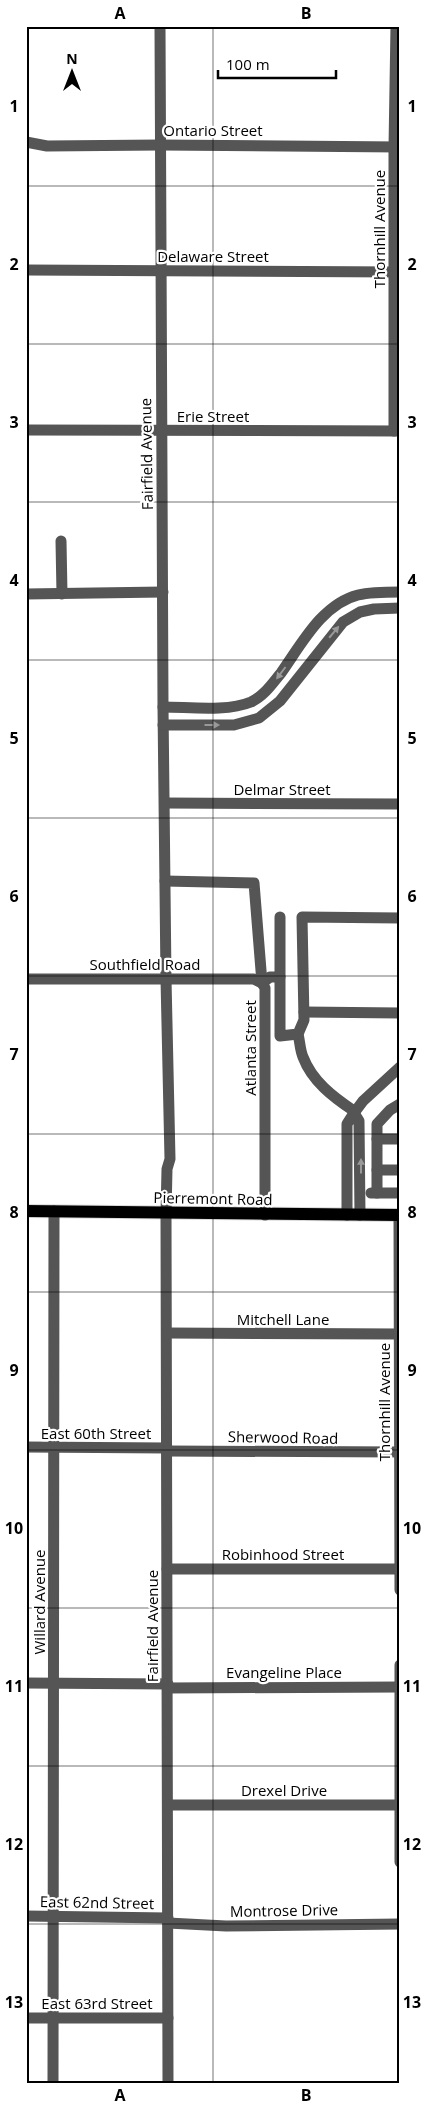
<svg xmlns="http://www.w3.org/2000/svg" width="426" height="2109" font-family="'Open Sans',sans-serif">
	<rect width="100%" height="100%" fill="#fff"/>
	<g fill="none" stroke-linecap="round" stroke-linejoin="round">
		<g stroke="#dbdbdb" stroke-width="14">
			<polyline id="major" points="26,1211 400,1215"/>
		</g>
		<g stroke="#555" stroke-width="11">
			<polyline points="160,26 163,707 166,979 170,1159 167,1169 166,1214 168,2083"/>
			<polyline points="26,142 47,146 160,145 400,147"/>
			<polyline points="26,270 400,272"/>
			<polyline points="26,430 400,431"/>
			<polyline points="394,431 394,147 396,26"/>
			<polyline points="61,541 62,594"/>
			<polyline points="26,594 163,592"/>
			<path d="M163 707C189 707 227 712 251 702 264 696 272 684 281 673 301 645 322 604 358 595 371 592 386 592 400 592"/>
			<polyline points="163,725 234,725 259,718 280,701 343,622 360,612 374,609 400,608"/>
			<polyline points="165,803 400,804"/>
			<polyline points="165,881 254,883 262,983 265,988 265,1215"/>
			<polyline points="280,917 280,1036 298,1034 304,1020 302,917 400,918"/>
			<polyline points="26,979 254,979 262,983 270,977 280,977"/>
			<polyline points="304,1012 400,1013"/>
			<path d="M298 1034C300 1042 300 1050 303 1057 312 1081 333 1097 354 1111"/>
			<polyline points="354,1113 363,1101 400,1067"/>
			<polyline points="377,1139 400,1139"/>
			<polyline points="377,1170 400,1170"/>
			<polyline points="371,1193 400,1193"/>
			<polyline points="377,1193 377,1124 390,1110 400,1104"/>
			<polyline points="347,1215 347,1124 354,1113 359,1121 360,1215"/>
			<polyline points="399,1215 400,1590"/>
			<polyline points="167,1333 399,1334"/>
			<polyline points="26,1447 167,1448"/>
			<polyline points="167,1451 400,1452"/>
			<polyline points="167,1569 400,1569"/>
			<polyline points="400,1665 400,1862"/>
			<polyline points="26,1683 168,1684"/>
			<polyline points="168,1688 400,1687"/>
			<polyline points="168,1805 400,1805"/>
			<polyline points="26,1916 168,1918"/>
			<polyline points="168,1923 226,1926 400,1924"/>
			<polyline points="26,2018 168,2018"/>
			<polyline points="53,2083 54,1211"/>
		</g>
		<use href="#major" stroke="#000" stroke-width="12"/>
	</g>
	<defs><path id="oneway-solid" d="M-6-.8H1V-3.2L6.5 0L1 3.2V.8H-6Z" transform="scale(1.25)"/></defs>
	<g fill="#999">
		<use href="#oneway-solid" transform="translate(334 632) rotate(-50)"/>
		<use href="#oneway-solid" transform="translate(281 673) rotate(127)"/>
		<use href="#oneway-solid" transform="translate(212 725)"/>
		<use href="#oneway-solid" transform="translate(361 1166) rotate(-90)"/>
	</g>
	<path fill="none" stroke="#000" stroke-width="1" stroke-opacity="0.55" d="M213 26V2083M26 186H400M26 344H400M26 502H400M26 660H400M26 818H400M26 976H400M26 1134H400M26 1292H400M26 1450H400M26 1608H400M26 1766H400M26 1924H400"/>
	<g text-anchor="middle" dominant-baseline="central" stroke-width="4.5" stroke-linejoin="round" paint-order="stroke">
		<g font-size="15" fill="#000" stroke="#fff">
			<text x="213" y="130">Ontario Street</text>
			<text transform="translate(379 229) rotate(-90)">Thornhill Avenue</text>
			<text x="213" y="256">Delaware Street</text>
			<text x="213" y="416">Erie Street</text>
			<text transform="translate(146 454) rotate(-91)">Fairfield Avenue</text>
			<text x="282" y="789">Delmar Street</text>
			<text x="145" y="964">Southfield Road</text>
			<text transform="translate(250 1048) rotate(-90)">Atlanta Street</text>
			<text transform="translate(213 1198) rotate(1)">Pierremont Road</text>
			<text x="283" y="1319">Mitchell Lane</text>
			<text transform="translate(384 1402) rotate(-90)">Thornhill Avenue</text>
			<text x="96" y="1433">East 60th Street</text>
			<text transform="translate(283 1437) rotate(1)">Sherwood Road</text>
			<text x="283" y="1554">Robinhood Street</text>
			<text transform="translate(39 1602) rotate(-90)">Willard Avenue</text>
			<text transform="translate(152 1626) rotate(-90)">Fairfield Avenue</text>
			<text x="284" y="1672">Evangeline Place</text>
			<text x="284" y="1790">Drexel Drive</text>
			<text transform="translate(97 1902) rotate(1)">East 62nd Street</text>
			<text transform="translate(284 1910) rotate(-1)">Montrose Drive</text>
			<text x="97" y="2003">East 63rd Street</text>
		</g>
	</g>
	<rect width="426" height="2109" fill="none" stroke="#ffffff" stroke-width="55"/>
	<g transform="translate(72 72)" stroke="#ffffff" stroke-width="4" paint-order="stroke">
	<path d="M0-4L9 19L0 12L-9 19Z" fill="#000000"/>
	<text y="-8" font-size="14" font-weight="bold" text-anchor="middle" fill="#000000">N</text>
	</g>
	<path d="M218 70v8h118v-8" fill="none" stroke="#000000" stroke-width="2.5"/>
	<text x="226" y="70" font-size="15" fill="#000000" stroke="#ffffff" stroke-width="4" paint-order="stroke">100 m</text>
	<rect x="28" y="28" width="370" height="2054" fill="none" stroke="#000" stroke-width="2"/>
	<g font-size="16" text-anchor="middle" font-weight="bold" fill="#000">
		<text x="120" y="19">A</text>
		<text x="306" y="19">B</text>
		<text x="14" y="112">1</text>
		<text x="412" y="112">1</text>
		<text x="14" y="270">2</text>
		<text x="412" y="270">2</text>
		<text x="14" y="428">3</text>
		<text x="412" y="428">3</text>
		<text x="14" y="586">4</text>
		<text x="412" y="586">4</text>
		<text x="14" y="744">5</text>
		<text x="412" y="744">5</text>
		<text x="14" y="902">6</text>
		<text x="412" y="902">6</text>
		<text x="14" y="1060">7</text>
		<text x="412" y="1060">7</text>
		<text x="14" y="1218">8</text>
		<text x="412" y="1218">8</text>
		<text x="14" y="1376">9</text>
		<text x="412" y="1376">9</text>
		<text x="14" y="1534">10</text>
		<text x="412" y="1534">10</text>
		<text x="14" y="1692">11</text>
		<text x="412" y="1692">11</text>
		<text x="14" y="1850">12</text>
		<text x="412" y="1850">12</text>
		<text x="14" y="2008">13</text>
		<text x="412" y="2008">13</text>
		<text x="120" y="2101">A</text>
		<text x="306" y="2101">B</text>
	</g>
</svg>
